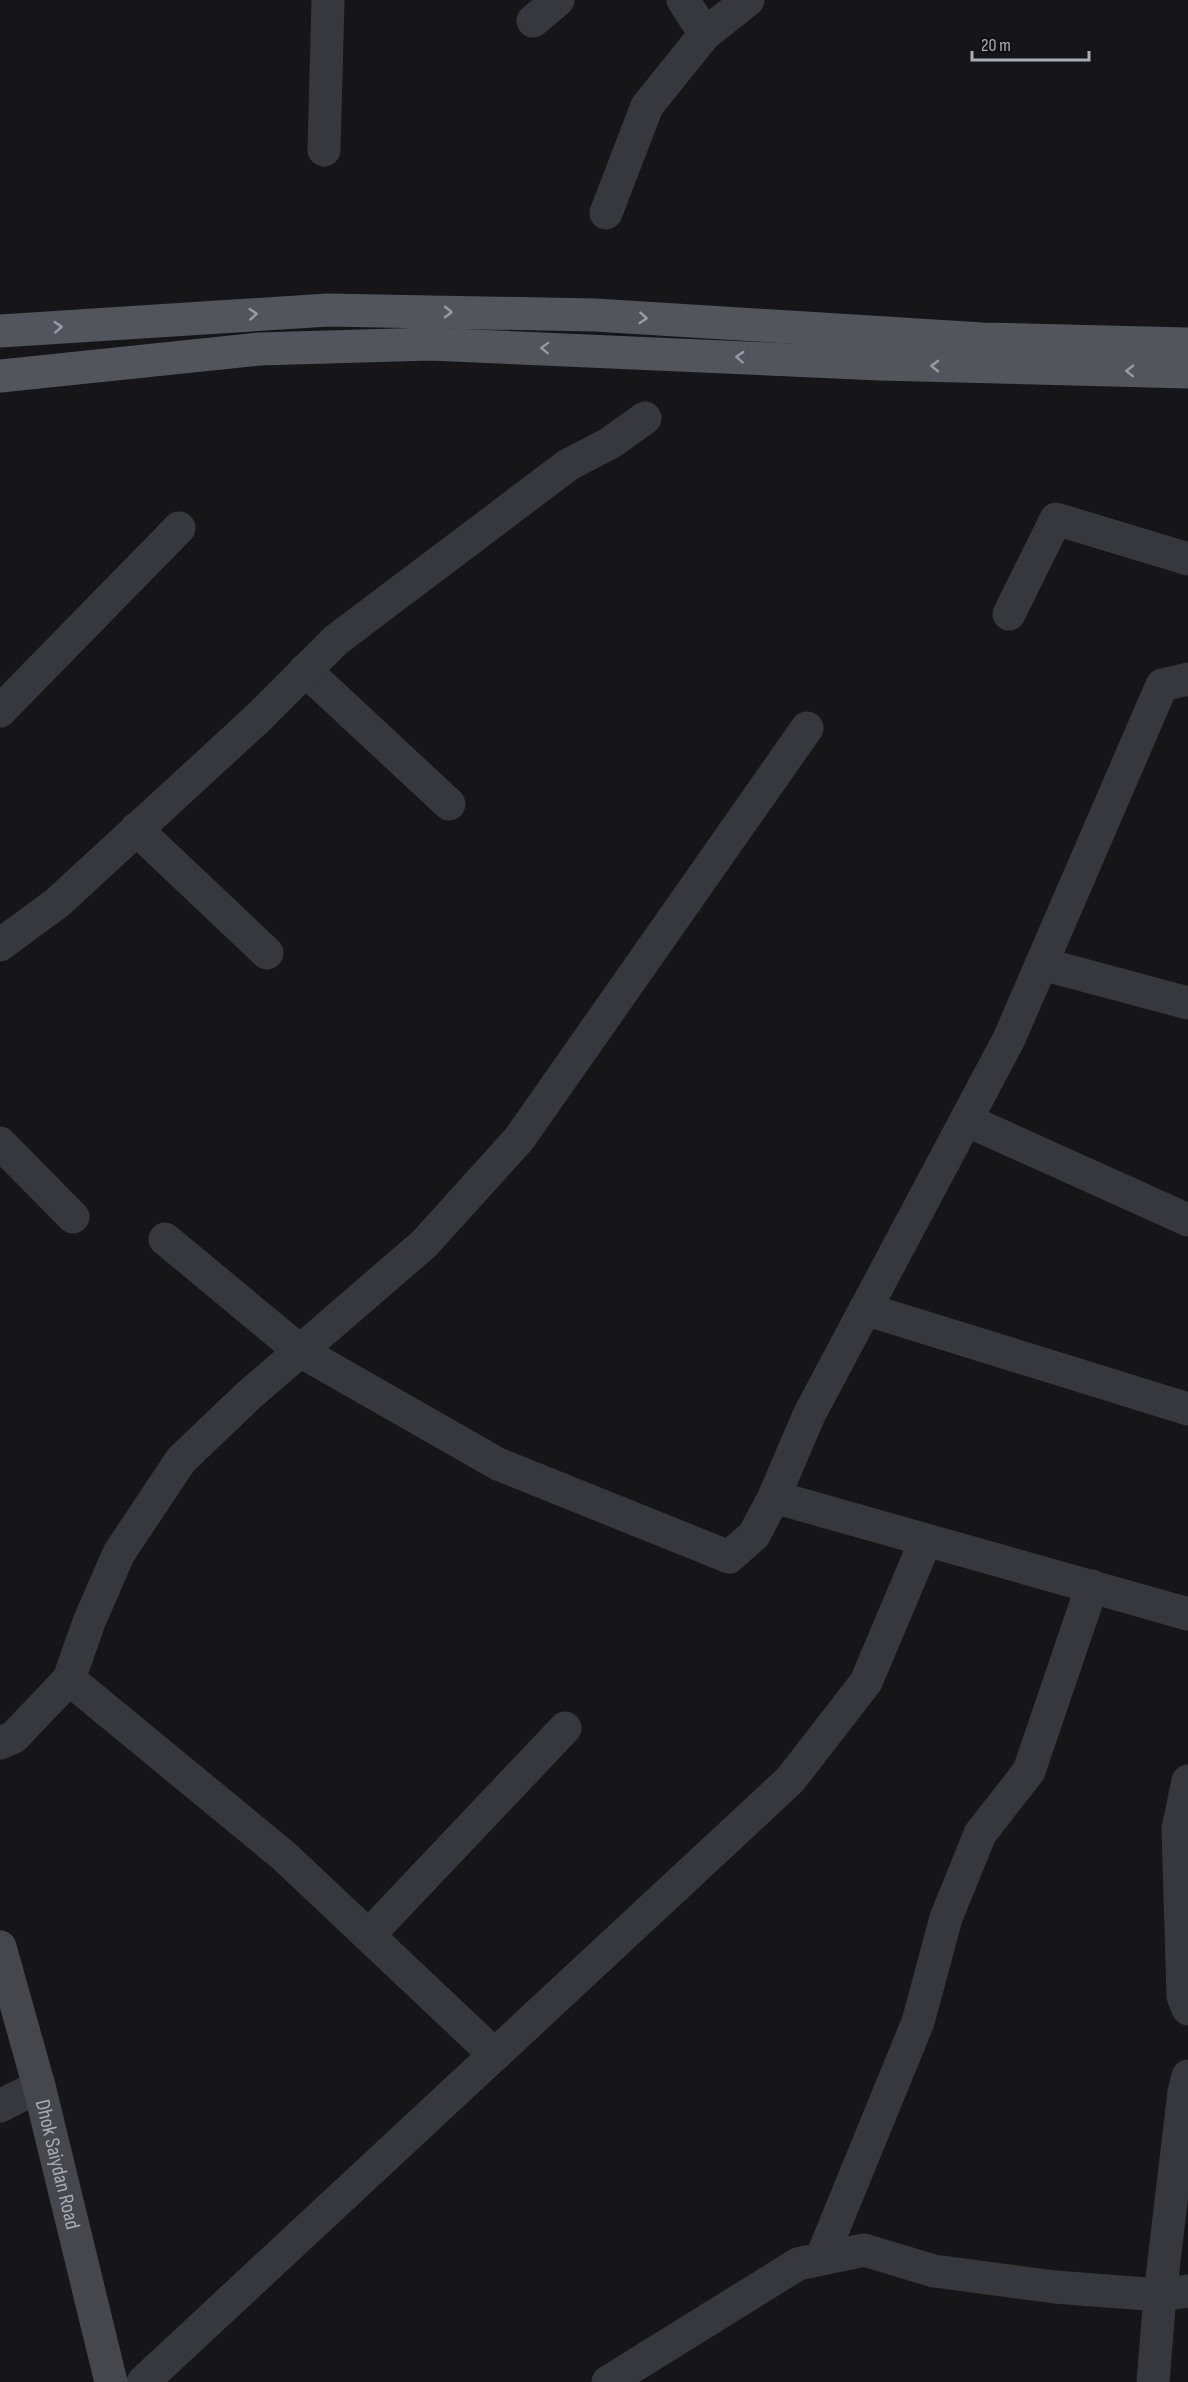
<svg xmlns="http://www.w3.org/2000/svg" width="1188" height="2382" font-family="'Sofia Sans Condensed',sans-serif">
	<rect width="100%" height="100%" fill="#161618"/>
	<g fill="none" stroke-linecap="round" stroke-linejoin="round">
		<g stroke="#37383d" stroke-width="33">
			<polyline points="683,0 705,34"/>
			<polyline points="533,21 558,0"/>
			<polyline points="324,150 328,0"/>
			<polyline points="606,213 647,106 705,34 748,0"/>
			<polyline points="1009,614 1056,519 1188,559"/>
			<polyline points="305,670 449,804"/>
			<polyline points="0,711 179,528"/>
			<polyline points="136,829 267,953"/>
			<polyline points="0,945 57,903 258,718 336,640 568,465 610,443 645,418"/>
			<polyline points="1042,964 1188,1003"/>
			<polyline points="966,1120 1188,1220"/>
			<polyline points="0,1143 73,1217"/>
			<polyline points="165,1239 300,1351 498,1464 729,1557 754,1535 774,1497 809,1415 1009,1039 1162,685 1188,679"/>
			<polyline points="865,1309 1188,1409"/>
			<polyline points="774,1497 1188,1614"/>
			<polyline points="69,1679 284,1856 495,2055"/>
			<polyline points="0,1743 14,1737 69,1679 89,1622 119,1553 181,1460 249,1395 424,1244 519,1139 807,728"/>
			<polyline points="1188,1781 1178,1829 1183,1996 1188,2009"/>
			<polyline points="369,1935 565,1728"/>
			<polyline points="0,2106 39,2086"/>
			<polyline points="821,2259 918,2022 946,1918 980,1834 1029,1771 1092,1586"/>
			<polyline points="143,2382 790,1780 866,1682 926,1540"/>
			<polyline points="608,2382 798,2264 864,2250 934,2271 1055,2287 1160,2295 1188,2291"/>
			<polyline points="1153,2382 1160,2295 1184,2092 1188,2076"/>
		</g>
		<path stroke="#45474d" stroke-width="33" id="s1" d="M0 1947 39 2086 111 2382"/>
		<g stroke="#53555c" stroke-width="33">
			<polyline points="0,331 328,310 595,315 982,339 1188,344"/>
			<polyline points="0,376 259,349 430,344 880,364 1188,372"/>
		</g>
	</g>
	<defs><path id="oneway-chevron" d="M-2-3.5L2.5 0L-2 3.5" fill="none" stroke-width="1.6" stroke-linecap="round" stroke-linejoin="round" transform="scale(1.5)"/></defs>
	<g stroke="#979ba6">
		<use href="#oneway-chevron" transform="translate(448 312) rotate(1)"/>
		<use href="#oneway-chevron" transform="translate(253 314) rotate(-4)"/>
		<use href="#oneway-chevron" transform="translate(643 318) rotate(4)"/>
		<use href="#oneway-chevron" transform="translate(58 327) rotate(-4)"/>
		<use href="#oneway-chevron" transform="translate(545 348) rotate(-178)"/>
		<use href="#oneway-chevron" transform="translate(740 357) rotate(-177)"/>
		<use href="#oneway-chevron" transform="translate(935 366) rotate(-179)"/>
		<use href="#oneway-chevron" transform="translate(1130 371) rotate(-179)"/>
	</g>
	<g text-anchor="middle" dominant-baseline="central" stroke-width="5" stroke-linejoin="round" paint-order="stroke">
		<g font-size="21" fill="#a8adb8" stroke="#111113">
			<text stroke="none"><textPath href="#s1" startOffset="225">Dhok Saiydan Road</textPath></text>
		</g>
	</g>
	<path d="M972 51v9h117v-9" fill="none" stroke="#a8adb8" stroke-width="3"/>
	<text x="981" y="51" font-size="18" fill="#a8adb8" stroke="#111113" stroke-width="4.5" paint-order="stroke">20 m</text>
</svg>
